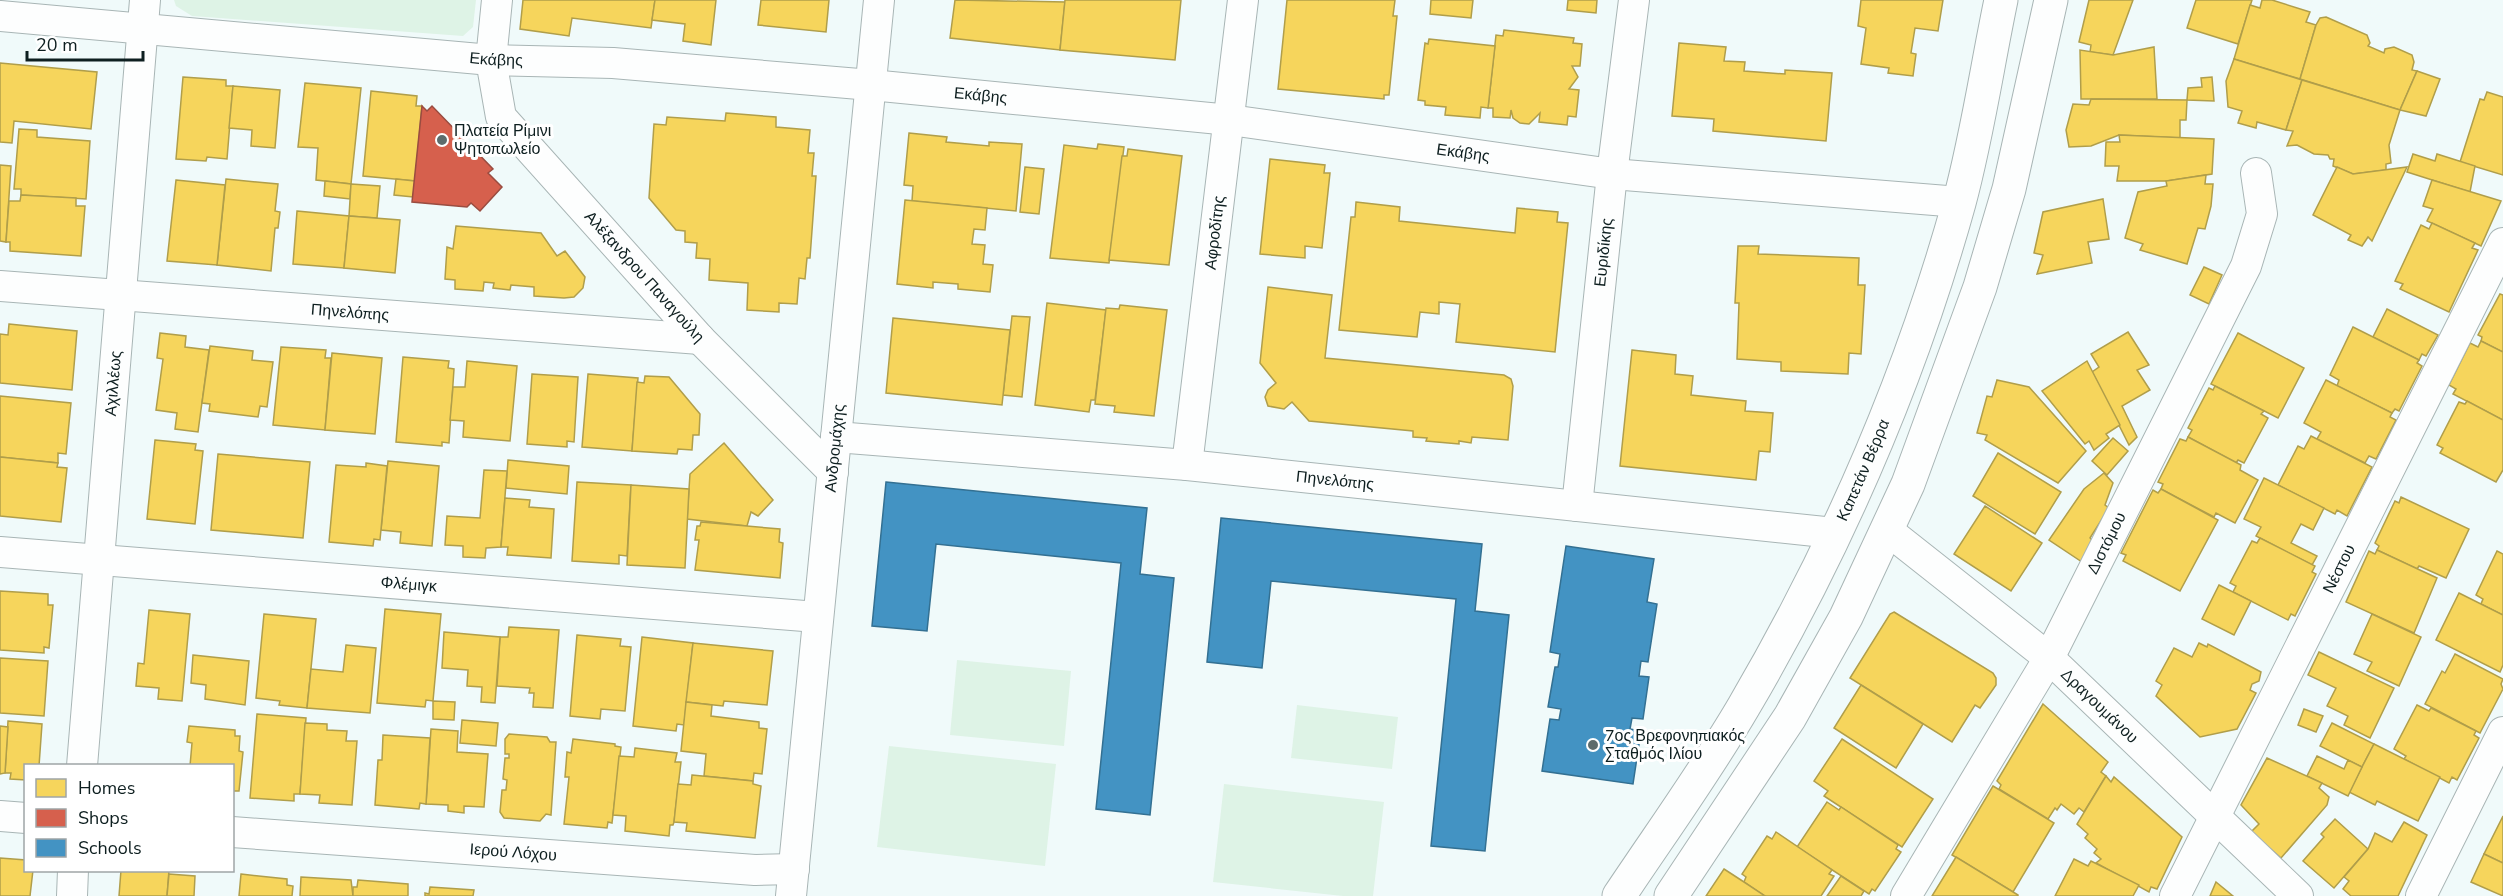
<svg xmlns="http://www.w3.org/2000/svg" width="2503" height="896" font-family="'Nunito Sans',sans-serif">
	<rect width="100%" height="100%" fill="#f0fafa"/>
	<g fill="#def3e6">
		<polygon points="174,0 476,0 473,27 463,36 192,16 176,6"/>
		<polygon points="957,660 1071,671 1064,746 950,735"/>
		<polygon points="1297,705 1398,717 1392,769 1291,758"/>
		<polygon points="889,746 1056,764 1045,866 877,847"/>
		<polygon points="1224,784 1384,802 1373,896 1343,896 1213,882"/>
	</g>
	<g fill="#f6d55c" stroke="#b09e4a" stroke-width="1.5">
		<polygon points="523,0 655,0 651,28 572,18 569,36 520,29"/>
		<polygon points="655,0 716,0 711,45 683,41 685,24 652,20"/>
		<polygon points="761,0 829,0 826,32 758,25"/>
		<polygon points="955,0 1065,2 1060,50 950,38"/>
		<polygon points="1065,0 1181,0 1175,60 1060,50"/>
		<polygon points="1287,0 1395,0 1393,16 1397,16 1389,95 1384,95 1384,99 1278,89"/>
		<polygon points="1431,0 1473,0 1471,18 1430,14"/>
		<polygon points="1568,0 1597,0 1596,13 1567,10"/>
		<polygon points="1861,0 1943,0 1938,31 1915,28 1911,53 1916,54 1913,76 1888,73 1889,68 1861,64 1866,28 1858,26"/>
		<polygon points="2089,0 2133,0 2113,55 2090,52 2091,45 2079,42"/>
		<polygon points="2196,0 2252,0 2238,44 2187,28"/>
		<polygon points="2262,0 2272,0 2310,12 2306,22 2316,25 2300,79 2234,59 2250,5 2260,8"/>
		<polygon points="2326,17 2367,35 2370,43 2368,46 2384,53 2385,49 2394,47 2412,55 2414,62 2412,70 2417,71 2400,110 2300,79 2316,25 2320,18"/>
		<polygon points="1504,30 1574,38 1573,43 1582,44 1580,66 1572,66 1578,77 1569,89 1579,90 1576,117 1568,116 1567,125 1539,122 1540,113 1529,124 1520,123 1513,118 1511,110 1510,118 1493,117 1493,108 1488,108 1496,35 1503,36"/>
		<polygon points="1429,39 1495,46 1488,108 1481,107 1480,118 1445,115 1446,107 1425,105 1425,101 1418,100 1425,43 1428,44"/>
		<polygon points="1679,43 1726,47 1724,61 1745,62 1744,71 1785,74 1785,70 1832,73 1826,141 1713,131 1714,119 1672,116"/>
		<polygon points="2154,47 2157,99 2081,99 2080,50 2113,55"/>
		<polygon points="2234,59 2302,80 2286,130 2257,122 2256,128 2238,123 2242,111 2228,107 2226,81"/>
		<polygon points="0,63 97,72 91,129 14,121 12,143 0,142"/>
		<polygon points="2417,71 2440,79 2426,116 2400,110"/>
		<polygon points="183,77 226,80 226,86 233,86 227,159 207,157 206,161 176,159"/>
		<polygon points="2212,77 2214,101 2187,100 2188,88 2202,87 2201,78"/>
		<polygon points="2302,80 2400,110 2389,145 2391,163 2386,164 2386,170 2353,174 2333,166 2334,159 2330,159 2328,155 2314,154 2297,145 2287,146 2293,131 2286,130"/>
		<polygon points="305,83 361,88 351,184 316,180 318,148 298,147"/>
		<polygon points="233,86 280,90 275,148 251,146 252,130 229,128"/>
		<polygon points="371,91 417,96 416,106 422,106 415,181 363,176"/>
		<polygon points="2487,92 2503,97 2503,175 2460,162 2480,99 2484,100"/>
		<polygon points="2091,99 2187,100 2186,120 2180,120 2180,138 2119,135 2091,146 2069,147 2066,130 2073,104 2089,105"/>
		<polygon points="726,113 776,117 776,127 810,130 808,153 814,153 812,176 816,176 810,258 807,258 805,279 799,278 797,304 779,303 779,312 747,310 748,283 709,280 710,259 696,258 697,243 685,242 685,231 676,230 649,198 654,124 666,125 667,117 725,121"/>
		<polygon points="19,129 37,130 37,137 90,141 86,199 21,195 21,189 14,189"/>
		<polygon points="909,133 947,137 946,142 989,146 989,142 1022,144 1016,211 912,201 913,186 904,185"/>
		<polygon points="2119,135 2214,139 2212,174 2166,181 2117,181 2119,166 2105,166 2106,142 2120,142"/>
		<polygon points="1098,144 1124,147 1109,263 1050,258 1064,145 1097,149"/>
		<polygon points="1128,149 1182,156 1169,265 1109,260 1122,156 1127,156"/>
		<polygon points="2413,154 2435,161 2437,154 2475,166 2470,192 2407,172"/>
		<polygon points="1270,159 1325,165 1324,173 1330,173 1322,248 1305,246 1305,258 1260,254"/>
		<polygon points="0,165 11,166 6,242 0,241"/>
		<polygon points="1025,167 1044,169 1039,214 1020,212"/>
		<polygon points="2337,167 2353,174 2407,167 2372,241 2368,237 2362,246 2348,240 2351,235 2313,215"/>
		<polygon points="2206,175 2205,184 2213,184 2211,206 2205,229 2198,228 2187,264 2140,250 2143,244 2125,238 2138,192 2167,186 2166,181"/>
		<polygon points="226,179 278,184 275,211 280,212 278,228 275,228 271,271 217,265"/>
		<polygon points="396,179 415,181 413,197 394,195"/>
		<polygon points="176,180 225,185 217,265 167,261"/>
		<polygon points="2432,180 2501,201 2481,246 2427,221 2433,209 2423,206"/>
		<polygon points="325,181 351,184 350,199 324,196"/>
		<polygon points="351,184 380,186 377,218 349,216"/>
		<polygon points="21,195 76,198 76,206 85,206 81,256 10,251 10,242 6,242 9,201 20,201"/>
		<polygon points="2103,199 2109,239 2088,242 2092,263 2037,274 2043,255 2034,253 2043,212"/>
		<polygon points="905,200 987,208 985,230 974,229 972,244 985,245 983,264 993,265 990,292 958,289 958,284 933,282 933,288 897,284"/>
		<polygon points="1356,202 1400,207 1399,221 1515,233 1517,208 1558,212 1557,222 1568,223 1555,352 1456,342 1460,304 1439,302 1439,314 1420,312 1417,337 1339,330 1351,217 1355,217"/>
		<polygon points="297,211 349,216 344,268 293,264"/>
		<polygon points="349,216 400,220 395,273 344,268"/>
		<polygon points="2432,223 2475,243 2472,248 2478,250 2449,312 2400,289 2403,284 2395,281 2421,225 2429,229"/>
		<polygon points="456,226 541,233 557,256 565,251 585,277 583,288 574,297 564,298 534,296 534,287 511,285 510,290 493,288 494,283 484,282 483,291 455,289 455,280 445,279 447,247 453,249"/>
		<polygon points="1738,246 1759,246 1758,254 1859,258 1858,285 1865,285 1861,354 1849,353 1848,374 1781,371 1781,362 1737,359 1739,303 1735,303"/>
		<polygon points="2204,267 2222,275 2209,304 2190,295"/>
		<polygon points="1268,287 1332,295 1325,358 1504,375 1511,379 1513,386 1508,440 1472,437 1471,443 1459,441 1459,444 1426,441 1427,438 1413,437 1413,431 1309,421 1292,402 1284,409 1268,406 1265,397 1268,390 1276,383 1260,363"/>
		<polygon points="2500,294 2503,295 2503,352 2481,341 2482,337 2478,335"/>
		<polygon points="1047,303 1106,310 1095,400 1091,400 1089,412 1035,405"/>
		<polygon points="1120,305 1167,310 1154,416 1114,412 1115,406 1095,404 1106,308 1119,309"/>
		<polygon points="2387,309 2438,335 2426,356 2422,354 2419,360 2373,337"/>
		<polygon points="1012,316 1030,317 1022,397 1003,395"/>
		<polygon points="893,318 1010,330 1002,405 886,393"/>
		<polygon points="9,324 77,331 72,390 0,383 0,334 8,335"/>
		<polygon points="2353,327 2419,360 2417,363 2422,366 2399,411 2395,409 2392,413 2337,386 2339,380 2330,375"/>
		<polygon points="2128,332 2149,365 2137,370 2150,390 2122,406 2137,437 2129,445 2092,372 2099,367 2091,354"/>
		<polygon points="160,333 186,336 185,347 209,350 198,432 175,429 177,413 156,410 163,359 157,358"/>
		<polygon points="2238,333 2304,368 2278,418 2211,384"/>
		<polygon points="2481,341 2503,352 2503,420 2453,394 2456,389 2449,385 2470,343 2478,347"/>
		<polygon points="210,346 253,351 252,360 273,362 267,407 260,406 258,417 209,411 210,404 202,403"/>
		<polygon points="281,347 326,350 325,358 331,358 325,430 273,425"/>
		<polygon points="1632,350 1676,355 1675,374 1693,376 1691,395 1746,401 1745,411 1773,413 1770,452 1759,451 1756,480 1620,466"/>
		<polygon points="332,353 382,358 375,434 325,430"/>
		<polygon points="403,357 449,361 448,368 454,369 449,443 442,442 442,446 396,442"/>
		<polygon points="467,361 517,366 510,441 463,437 464,421 450,420 453,387 465,387"/>
		<polygon points="2087,361 2120,425 2106,434 2109,438 2094,450 2089,441 2085,444 2042,391"/>
		<polygon points="532,374 578,377 574,442 567,441 567,447 527,444"/>
		<polygon points="588,374 638,378 632,451 582,447"/>
		<polygon points="645,376 669,377 700,414 699,435 693,435 692,450 678,449 677,454 632,451 637,382 644,383"/>
		<polygon points="1997,380 2029,387 2086,451 2058,483 1985,440 1987,435 1977,433 1987,396 1992,397"/>
		<polygon points="2326,380 2392,413 2390,417 2396,420 2376,459 2369,456 2365,463 2317,439 2321,432 2304,423"/>
		<polygon points="2215,386 2264,411 2261,414 2268,418 2244,463 2238,460 2236,463 2188,437 2192,430 2188,428 2209,388 2213,390"/>
		<polygon points="0,396 71,403 66,454 58,453 58,463 0,457"/>
		<polygon points="2467,401 2503,420 2503,470 2496,482 2440,453 2443,448 2437,445 2459,402 2465,404"/>
		<polygon points="2311,436 2372,467 2347,516 2337,510 2335,514 2278,485 2298,446 2304,449"/>
		<polygon points="2188,437 2241,465 2240,470 2258,480 2235,523 2216,513 2214,517 2161,489 2163,484 2158,482 2180,439 2186,441"/>
		<polygon points="2113,438 2128,451 2107,475 2092,461"/>
		<polygon points="155,440 196,444 195,450 203,451 195,524 147,519"/>
		<polygon points="724,443 773,500 758,516 751,512 747,526 687,519 690,474"/>
		<polygon points="1998,453 2061,492 2035,534 1973,496"/>
		<polygon points="218,454 310,462 303,538 211,530"/>
		<polygon points="0,457 58,463 57,467 67,468 61,522 0,516"/>
		<polygon points="508,460 569,466 567,494 506,488"/>
		<polygon points="388,461 439,466 432,546 400,543 401,532 381,530"/>
		<polygon points="366,463 387,466 380,540 374,539 373,546 329,542 336,465 366,467"/>
		<polygon points="484,470 507,471 501,547 486,548 485,558 463,557 463,546 445,545 447,516 480,518"/>
		<polygon points="2104,473 2113,483 2105,505 2109,508 2090,538 2094,542 2082,562 2049,540 2084,489"/>
		<polygon points="2264,478 2324,508 2313,530 2301,524 2291,543 2317,556 2312,565 2256,536 2261,527 2244,519"/>
		<polygon points="577,482 631,485 627,556 619,555 619,564 572,561"/>
		<polygon points="631,485 689,489 685,568 627,565"/>
		<polygon points="2161,489 2218,520 2180,591 2123,561 2126,555 2121,553 2153,490 2158,493"/>
		<polygon points="2401,497 2469,529 2446,578 2419,566 2417,569 2377,550 2379,546 2375,543 2395,501 2399,503"/>
		<polygon points="505,498 530,500 529,507 554,509 551,558 507,555 508,547 501,547"/>
		<polygon points="1985,506 2042,543 2011,591 1954,554"/>
		<polygon points="701,522 780,529 779,542 783,543 780,578 695,570 699,540 695,540 697,526 700,526"/>
		<polygon points="2260,538 2315,566 2312,572 2316,574 2295,616 2291,614 2288,620 2233,592 2236,586 2230,583 2252,541 2257,543"/>
		<polygon points="2377,550 2437,578 2414,633 2346,602 2369,551 2375,554"/>
		<polygon points="2497,551 2503,554 2503,615 2481,604 2483,599 2476,595"/>
		<polygon points="2219,585 2251,601 2234,635 2202,619"/>
		<polygon points="0,591 48,594 48,605 53,605 49,648 44,647 44,653 0,650"/>
		<polygon points="2459,593 2503,615 2503,665 2500,672 2436,640"/>
		<polygon points="385,609 441,614 433,701 426,700 425,707 377,703"/>
		<polygon points="149,610 190,614 182,701 158,699 159,688 136,686 138,663 144,664"/>
		<polygon points="1894,612 1993,673 1996,678 1996,685 1980,708 1975,705 1952,742 1850,678 1890,614"/>
		<polygon points="264,614 316,619 307,708 279,705 280,701 256,698"/>
		<polygon points="2372,614 2421,637 2399,686 2367,671 2372,662 2354,654"/>
		<polygon points="509,627 559,630 553,708 533,707 534,693 529,693 530,688 497,686 500,637 508,637"/>
		<polygon points="444,632 500,637 495,703 481,702 482,687 467,686 468,670 442,668"/>
		<polygon points="577,635 621,639 620,646 631,647 625,711 601,709 600,719 570,716"/>
		<polygon points="642,637 693,643 684,725 677,724 676,731 633,726"/>
		<polygon points="693,643 773,651 767,705 724,701 723,706 686,702"/>
		<polygon points="2199,643 2207,647 2208,644 2261,672 2259,681 2252,684 2250,690 2256,693 2237,729 2200,737 2156,696 2162,685 2156,681 2174,648 2192,657"/>
		<polygon points="346,645 376,648 370,713 307,708 311,669 343,672"/>
		<polygon points="2319,652 2394,688 2370,738 2344,725 2348,716 2327,706 2336,688 2308,675"/>
		<polygon points="2455,654 2503,679 2501,684 2503,689 2480,733 2425,704 2442,671 2445,673"/>
		<polygon points="193,655 249,661 245,705 205,699 206,685 191,683"/>
		<polygon points="0,658 48,661 44,716 0,713"/>
		<polygon points="1861,685 1923,724 1896,768 1834,728"/>
		<polygon points="433,701 455,702 454,720 433,719"/>
		<polygon points="686,702 712,705 711,716 759,722 759,728 767,729 762,774 754,773 753,781 704,776 706,754 681,751"/>
		<polygon points="2043,704 2108,762 2101,772 2106,776 2084,812 2079,808 2074,814 2061,804 2057,810 2055,808 2048,819 1999,789 2001,785 1997,781"/>
		<polygon points="2417,705 2429,711 2431,708 2476,731 2474,735 2479,738 2457,780 2452,777 2449,783 2404,759 2406,756 2394,749"/>
		<polygon points="2304,709 2323,716 2316,732 2298,725"/>
		<polygon points="257,714 306,718 300,794 294,794 294,801 250,798"/>
		<polygon points="462,720 498,723 496,746 460,743"/>
		<polygon points="8,721 42,724 39,766 26,766 26,780 10,779 11,773 5,773"/>
		<polygon points="305,723 327,724 327,730 347,731 346,741 357,741 352,805 319,803 320,795 300,794"/>
		<polygon points="2332,723 2374,744 2362,767 2320,746"/>
		<polygon points="0,726 8,727 5,773 0,774"/>
		<polygon points="189,726 235,730 235,736 240,736 239,751 243,752 239,791 232,791 232,766 190,766 192,743 187,742"/>
		<polygon points="431,729 458,731 457,752 488,754 484,807 464,806 464,813 448,811 448,805 426,804"/>
		<polygon points="509,734 547,737 550,742 556,742 551,815 546,814 540,821 504,818 500,812 502,790 506,790 507,780 503,779 505,758 509,758 509,754 505,754 505,739"/>
		<polygon points="383,735 430,738 426,804 420,803 419,809 375,805 378,760 382,760"/>
		<polygon points="573,739 615,744 615,746 621,747 612,823 608,822 607,828 564,824 569,777 565,777 567,752 571,753"/>
		<polygon points="1842,739 1933,799 1902,847 1824,796 1828,791 1814,781"/>
		<polygon points="2374,744 2440,777 2418,821 2377,801 2375,805 2349,792"/>
		<polygon points="635,748 677,753 675,762 681,762 674,822 673,825 670,825 669,836 625,831 626,816 613,815 619,756 634,757"/>
		<polygon points="2317,756 2344,769 2348,760 2362,767 2348,796 2307,776"/>
		<polygon points="2267,758 2322,783 2319,788 2329,797 2327,805 2281,858 2251,832 2259,824 2241,805"/>
		<polygon points="692,775 753,781 753,784 761,786 755,838 686,831 687,823 674,822 678,784 691,785"/>
		<polygon points="2106,776 2111,782 2114,777 2182,837 2157,889 2151,887 2149,892 2096,863 2101,859 2094,853 2097,849 2085,838 2088,834 2077,824"/>
		<polygon points="1993,786 2054,823 2013,892 1952,855"/>
		<polygon points="1827,802 1839,810 1841,807 1898,845 1896,849 1901,852 1875,891 1872,889 1869,894 1797,847"/>
		<polygon points="2503,816 2503,863 2484,854"/>
		<polygon points="2335,819 2368,849 2334,888 2303,861 2324,837 2321,834"/>
		<polygon points="2404,822 2427,835 2398,896 2351,896 2343,889 2349,881 2344,877 2368,849 2375,833 2392,842"/>
		<polygon points="1776,832 1832,870 1829,874 1834,876 1821,896 1765,896 1744,882 1746,877 1742,874 1767,836 1772,839"/>
		<polygon points="2484,854 2503,863 2503,896 2471,882"/>
		<polygon points="1956,857 2018,895 2018,896 1932,896"/>
		<polygon points="0,858 26,860 26,870 33,870 30,896 0,896"/>
		<polygon points="2074,859 2088,866 2091,861 2139,885 2133,896 2055,896"/>
		<polygon points="1724,869 1744,882 1765,896 1706,896"/>
		<polygon points="121,870 169,870 167,896 119,896"/>
		<polygon points="169,874 195,876 194,896 167,896"/>
		<polygon points="241,874 287,879 287,885 293,886 292,896 239,896"/>
		<polygon points="1841,876 1864,891 1861,896 1827,896"/>
		<polygon points="301,877 351,880 353,896 300,896"/>
		<polygon points="358,880 408,884 408,896 353,896 353,887 357,887"/>
		<polygon points="2216,882 2233,896 2210,896"/>
		<polygon points="430,887 474,890 473,896 425,896 425,893 429,894"/>
	</g>
	<polygon fill="#d6604d" stroke="#9a4c40" stroke-width="1.5" points="422,106 427,111 432,106 493,169 488,173 502,187 480,211 471,203 467,207 412,202"/>
	<g fill="#4393c3" stroke="#337092" stroke-width="1.5">
		<polygon points="886,482 1147,508 1140,574 1174,578 1150,815 1096,809 1121,563 936,544 927,631 872,626"/>
		<polygon points="1221,518 1482,544 1475,611 1509,615 1485,851 1431,846 1456,599 1271,581 1262,668 1207,662"/>
		<polygon points="1566,546 1654,559 1647,602 1657,604 1648,662 1641,661 1639,676 1649,677 1643,719 1632,718 1630,729 1641,731 1633,784 1542,771 1550,719 1559,720 1561,709 1548,707 1555,667 1558,667 1560,654 1550,652"/>
	</g>
	<g fill="none" stroke-linecap="round" stroke-linejoin="round">
		<g stroke="#a8b5b5" stroke-width="32">
			<g id="minor">
				<path id="s1" d="M497 0 491 60 501 117 700 339 833 472"/>
				<path id="s2" d="M0 16 491 60 613 63 871 85 1230 120 1612 174 1959 202"/>
				<path id="s3" d="M0 286 700 339"/>
				<path id="s4" d="M836 437 1187 465 1834 533"/>
				<path id="s5" d="M1187 465 1243 0"/>
				<path id="s6" d="M1577 506 1612 174 1634 0"/>
				<path id="s7" d="M1887 530 2049 658 2298 896"/>
				<path id="s8" d="M0 552 817 617"/>
				<path id="s9" d="M82 766 145 0"/>
				<polyline points="0,816 26,818"/>
				<path id="s10" d="M232 832 755 870 794 869"/>
				<polyline points="72,896 73,870"/>
				<path id="s11" d="M791 896 879 0"/>
				<path id="s12" d="M1906 896 2049 658 2246 266 2262 214 2256 173"/>
				<path id="s13" d="M2175 896 2503 243"/>
				<polyline points="2421,896 2503,732"/>
			</g>
		</g>
		<g stroke="#a8b5b5" stroke-width="35">
			<g id="tertiary">
				<path id="s14" d="M1619 896C1661 833 1706 771 1744 706 1836 549 1910 379 1959 203 1977 137 1987 67 2001 0"/>
				<polyline points="1671,896 1790,717 1846,617 1908,484 1980,287 2009,189 2051,0"/>
			</g>
		</g>
		<use href="#minor" stroke="#fdfefe" stroke-width="30"/>
		<use href="#tertiary" stroke="#fdfefe" stroke-width="33"/>
	</g>
	<g fill="#5d6c6c" stroke="#fff" stroke-width="2">
		<circle cx="442" cy="140" r="6"/>
		<circle cx="1593" cy="745" r="6"/>
	</g>
	<g text-anchor="middle" dominant-baseline="central" stroke-width="6" stroke-linejoin="round" paint-order="stroke">
		<g font-size="16" fill="#0e1f20" stroke="#fff">
			<text stroke="none"><textPath href="#s2" startOffset="498">Εκάβης</textPath></text>
			<text stroke="none"><textPath href="#s2" startOffset="984">Εκάβης</textPath></text>
			<text stroke="none"><textPath href="#s2" startOffset="1470">Εκάβης</textPath></text>
			<text stroke="none"><textPath href="#s5" startOffset="234">Αφροδίτης</textPath></text>
			<text stroke="none"><textPath href="#s6" startOffset="255">Ευριδίκης</textPath></text>
			<text stroke="none"><textPath href="#s1" startOffset="333">Αλέξανδρου Παναγούλη</textPath></text>
			<text stroke="none"><textPath href="#s3" startOffset="351">Πηνελόπης</textPath></text>
			<text stroke="none"><textPath href="#s9" startOffset="384">Αχιλλέως</textPath></text>
			<text stroke="none"><textPath href="#s11" startOffset="450">Ανδρομάχης</textPath></text>
			<text stroke="none"><textPath href="#s14" startOffset="492">Καπετάν Βέρρα</textPath></text>
			<text stroke="none"><textPath href="#s4" startOffset="501">Πηνελόπης</textPath></text>
			<text stroke="none"><textPath href="#s12" startOffset="406">Διστόμου</textPath></text>
			<text stroke="none"><textPath href="#s13" startOffset="366">Νέστου</textPath></text>
			<text stroke="none"><textPath href="#s8" startOffset="410">Φλέμιγκ</textPath></text>
			<text stroke="none"><textPath href="#s7" startOffset="276">Δραγουμάνου</textPath></text>
			<text stroke="none"><textPath href="#s10" startOffset="282">Ιερού Λόχου</textPath></text>
		</g>
		<g font-size="16" fill="#0e1f20" stroke="#fff" text-anchor="start">
			<text x="454" y="131">Πλατεία Ρίμινι<tspan x="454" dy="18">Ψητοπωλείο</tspan></text>
			<text x="1605" y="736">7ος Βρεφονηπιακός<tspan x="1605" dy="18">Σταθμός Ιλίου</tspan></text>
		</g>
	</g>
	<rect x="24" y="764" width="210" height="108" fill="#ffffff" stroke="#9fa5a6" stroke-width="1.5"/>
	<rect x="36" y="779" width="30" height="18" fill="#f6d55c" stroke="#9fa5a6" stroke-width="1.5"/>
	<text x="78" y="794" font-size="18" fill="#0e1f20">Homes</text>
	<rect x="36" y="809" width="30" height="18" fill="#d6604d" stroke="#9fa5a6" stroke-width="1.5"/>
	<text x="78" y="824" font-size="18" fill="#0e1f20">Shops</text>
	<rect x="36" y="839" width="30" height="18" fill="#4393c3" stroke="#9fa5a6" stroke-width="1.5"/>
	<text x="78" y="854" font-size="18" fill="#0e1f20">Schools</text>
	<path d="M27 51v9h116v-9" fill="none" stroke="#0e1f20" stroke-width="3"/>
	<text x="36" y="51" font-size="18" fill="#0e1f20" stroke="#ffffff" stroke-width="4.5" paint-order="stroke">20 m</text>
</svg>
